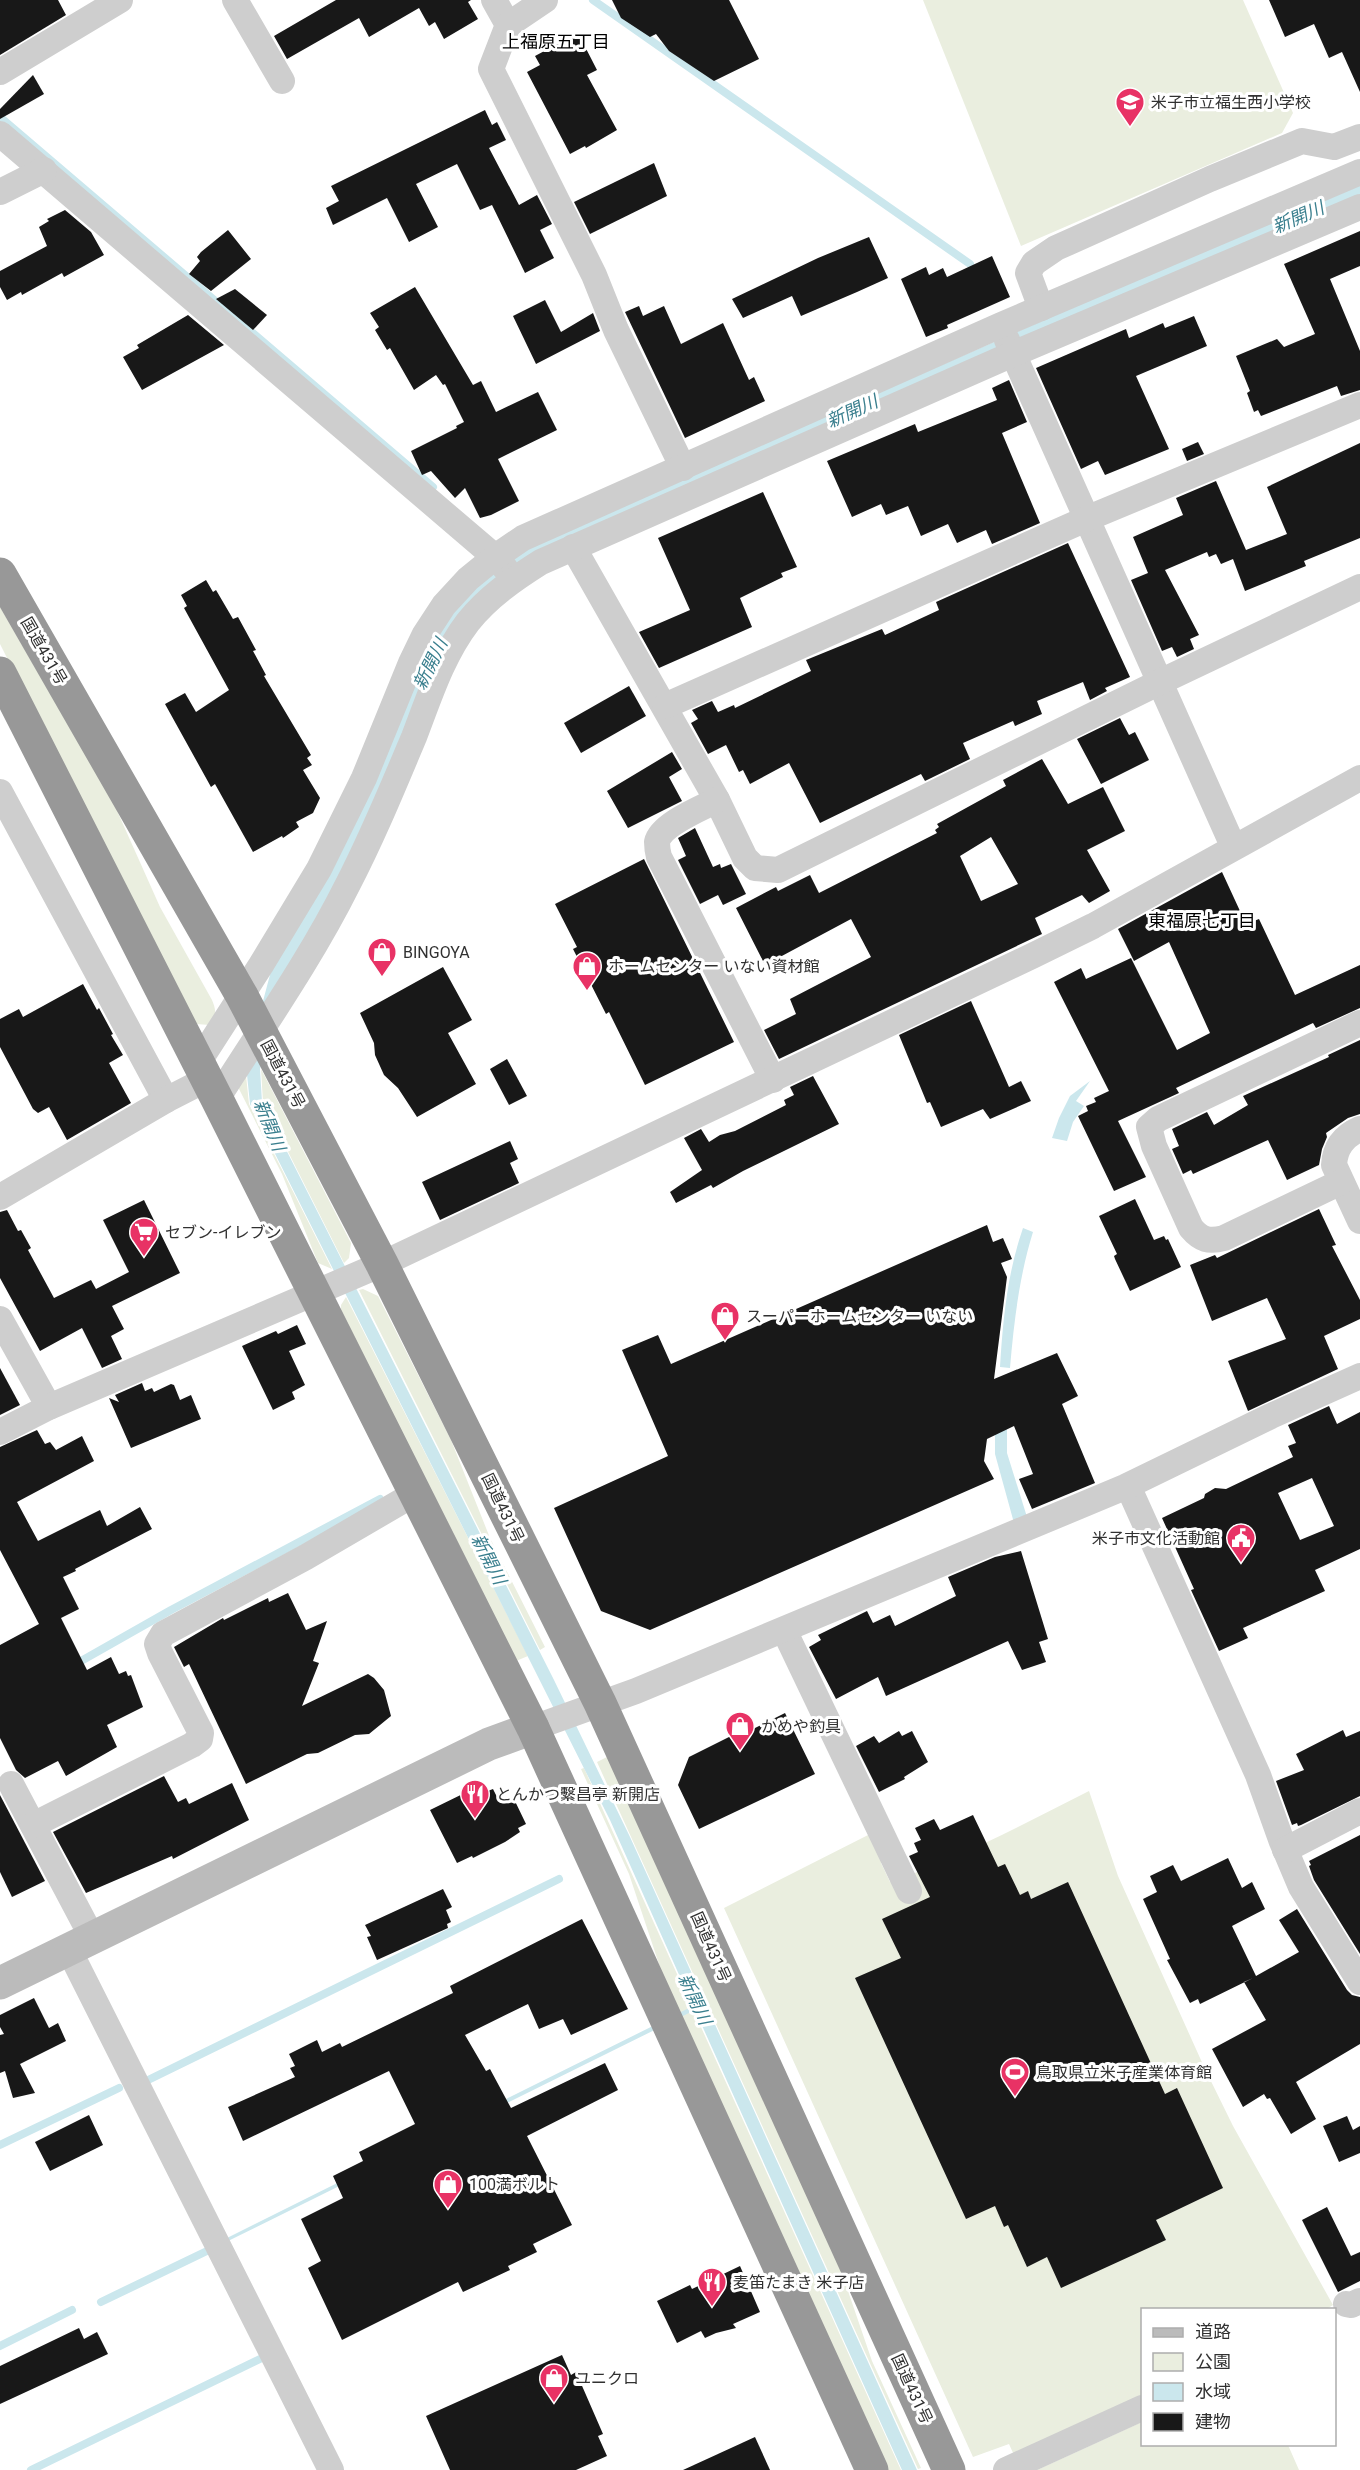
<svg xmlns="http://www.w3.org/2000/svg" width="1360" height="2470" font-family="Roboto,'Noto Sans JP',sans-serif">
	<rect width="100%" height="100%" fill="#fff"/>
	<g fill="#eaeedf">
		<polygon points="923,0 1243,0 1293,113 1282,133 1021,246"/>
		<path d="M0 607 114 804 160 907 212 1000C216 1009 217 1017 210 1025L196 1024 188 1016 0 644Z"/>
		<polygon points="245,1066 249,1104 332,1269 318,1263 282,1174 238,1087"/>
		<polygon points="261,1069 351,1243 349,1258 344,1263 263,1102"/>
		<polygon points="363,1289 378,1296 451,1440 490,1538 545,1647 540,1650 359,1290"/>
		<polygon points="346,1297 528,1656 516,1661 341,1314 341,1305"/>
		<polygon points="609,1756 836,2256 872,2361 921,2468 918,2469 597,1762"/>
		<polygon points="584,1768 901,2470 888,2470 664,1979 629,1874 581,1769"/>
		<path d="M1089 1791 1118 1876 1205 2069 1233 2126 1333 2305 1325 2310H1142V2397L1014 2455 1009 2444 973 2457 724 1908 874 1832 887 1858 881 1863 890 1882C959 1859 1024 1824 1089 1791Z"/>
		<polygon points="1142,2422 1142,2444 1288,2445 1299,2470 1037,2470"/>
	</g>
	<g fill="#cbe7ed">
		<polygon points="1360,182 1360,196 493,585 367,826 284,976 260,1069 262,1102 554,1680 630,1837 917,2470 902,2470 695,2010 224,2243 223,2240 693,2006 610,1820 250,1104 246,1065 271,971 423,655 461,598 525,547"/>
		<polygon points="1090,1081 1076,1101 1084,1106 1073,1122 1067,1141 1052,1138 1059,1118 1070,1096"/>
		<path d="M1023 1228 1033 1232C1019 1277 1014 1322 1010 1368L1000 1367C1003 1320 1007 1274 1023 1228Z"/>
		<polygon points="995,1422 1007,1423 1007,1453 1027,1517 1014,1523 995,1454"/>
	</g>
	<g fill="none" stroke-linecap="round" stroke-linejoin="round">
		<g stroke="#cbe7ed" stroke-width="8">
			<polyline points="593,0 970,264"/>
			<polyline points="0,117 433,487"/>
			<polyline points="74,1665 171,1610 380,1499"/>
			<polyline points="142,2083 559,1879"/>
			<polyline points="0,2145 119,2088"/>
			<polyline points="101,2302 209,2250"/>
			<polyline points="0,2346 72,2310"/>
			<polyline points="31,2470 262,2358"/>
		</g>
	</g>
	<g fill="#181818" fill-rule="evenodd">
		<polygon points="0,0 58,0 66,15 0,55"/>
		<polygon points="336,0 471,0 468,2 478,19 444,39 435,22 429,26 419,8 369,37 359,18 287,59 274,36"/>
		<polygon points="612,0 729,0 759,59 714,81 669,51 656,34 650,37 621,18"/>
		<polygon points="1269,0 1360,0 1360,92 1342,52 1329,58 1314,24 1285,37"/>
		<polygon points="578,33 597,70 587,75 617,130 586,148 585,146 570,154 527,72 540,65 535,56"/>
		<polygon points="33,75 44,94 0,119 0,109"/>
		<polygon points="485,110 492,125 497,122 506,140 489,148 519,205 537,195 552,224 540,230 554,258 525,273 492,205 480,210 457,164 416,184 438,227 409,242 387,198 333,225 326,208 339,201 331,186"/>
		<polygon points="654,163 667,196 590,234 574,202"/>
		<polygon points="65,210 91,232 104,255 64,277 62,273 22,295 21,292 7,300 0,287 0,271 47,246 39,227 49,221 47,219"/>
		<polygon points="228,230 251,259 211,291 189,274 200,261 197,257 201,252"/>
		<polygon points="1360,231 1360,266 1330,279 1360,351 1360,390 1341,396 1337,386 1261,416 1258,410 1254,412 1247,393 1250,391 1236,356 1277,339 1284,347 1315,334 1284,264"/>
		<polygon points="869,237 888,278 857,292 801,316 792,296 743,318 732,299 818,258"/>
		<polygon points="992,256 1010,297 947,325 948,328 926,337 901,279 926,267 929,275 943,268 947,277"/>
		<polygon points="415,287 473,385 481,381 496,412 538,392 557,430 498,459 519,501 491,515 480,518 465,488 455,498 431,471 422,475 411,451 457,428 456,426 464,422 445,384 443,385 436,375 414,390 390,348 387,350 375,330 379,327 370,313"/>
		<polygon points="235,289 267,315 253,330 216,299"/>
		<polygon points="545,300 561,332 593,313 600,331 536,364 513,316"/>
		<polygon points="639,306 643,316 664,306 681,344 723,323 749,380 754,377 765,401 685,438 625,312"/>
		<polygon points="188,315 224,345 142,390 123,357 139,348 137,345"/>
		<polygon points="1194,316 1207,346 1136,376 1169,449 1105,475 1098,461 1081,469 1036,368 1126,329 1129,338 1163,323 1165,328"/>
		<polygon points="1009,380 1027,422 1002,433 1040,523 992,544 986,530 957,543 948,524 921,536 908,506 886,515 881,504 852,517 827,461 915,424 918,432 997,400 992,388"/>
		<polygon points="1198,442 1204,454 1187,461 1182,449"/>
		<polygon points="1360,443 1360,538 1304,561 1306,566 1245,591 1233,559 1221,564 1216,554 1209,557 1207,552 1165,570 1199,635 1190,639 1194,649 1177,657 1172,647 1162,651 1131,580 1148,573 1133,537 1183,515 1176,498 1216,481 1246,550 1287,534 1267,487"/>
		<polygon points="763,492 797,567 781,573 783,577 740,598 752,627 659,668 639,632 690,610 658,538"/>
		<polygon points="1068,543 1130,677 1105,688 1107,691 1090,700 1083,682 1037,701 1042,714 1015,726 1013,721 963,743 970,759 925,781 921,774 820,823 789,763 750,784 743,770 739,772 726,745 708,754 691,723 698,719 692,710 712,701 718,712 734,705 735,708 811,671 806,660 882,629 885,635 939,610 936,602"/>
		<polygon points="206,580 213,592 216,590 233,619 238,617 256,650 253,651 266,675 264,676 311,755 307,758 312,765 303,770 320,798 313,813 296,822 299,827 283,838 282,836 253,852 215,784 211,787 165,704 185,693 196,712 229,690 184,608 187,606 181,595"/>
		<polygon points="629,686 646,716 581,753 564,723"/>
		<polygon points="1120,718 1129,735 1135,732 1149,760 1101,784 1077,739"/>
		<polygon points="672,752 682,769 669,777 682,801 628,828 607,791"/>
		<path d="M1042 759 1068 804 1103 787 1125 831 1087 850 1110 891 1089 903 1082 895 1035 918 1042 934 779 1059 764 1030 796 1014 790 999 871 957 851 919 765 965 736 908 776 887 778 891 810 875 819 893 937 833 935 830 939 827 937 824 1006 786 1003 780ZM991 837 1018 884 981 901 960 856Z"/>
		<polygon points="695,828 713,867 720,864 721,868 731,864 746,894 723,905 718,895 700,904 678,860 686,856 678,838"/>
		<polygon points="644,859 734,1042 645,1085 609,1012 606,1014 573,949 577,947 555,904"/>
		<polygon points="1222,872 1246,924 1259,919 1295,995 1360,965 1360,1008 1316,1028 1313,1023 1176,1088 1179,1093 1118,1121 1146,1177 1114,1191 1078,1116 1088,1111 1086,1106 1096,1102 1094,1098 1109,1091 1054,982 1081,968 1086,979 1131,958 1177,1050 1210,1033 1169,942 1134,961 1118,929"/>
		<polygon points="443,967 472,1020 448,1033 476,1084 417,1117 398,1088 384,1075 375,1055 374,1043 360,1013"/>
		<polygon points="83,984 97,1010 99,1008 113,1034 111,1035 123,1055 109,1063 131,1103 67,1140 49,1107 38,1113 33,1109 0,1047 0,1019 19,1009 23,1017"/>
		<polygon points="971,1001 1009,1087 1021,1081 1031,1101 990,1119 983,1109 941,1127 930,1102 927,1103 899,1035"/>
		<polygon points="1360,1040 1360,1114 1348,1118 1326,1133 1327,1137 1322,1149 1319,1165 1287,1180 1268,1140 1193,1174 1191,1170 1183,1174 1172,1149 1179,1146 1172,1129 1207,1112 1214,1125 1248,1105 1243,1096 1329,1057 1328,1055"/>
		<polygon points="507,1059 527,1096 509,1105 490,1069"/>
		<polygon points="813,1076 839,1124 743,1171 713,1188 711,1185 676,1203 670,1192 702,1170 684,1138 701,1129 709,1142 720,1135 735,1131 786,1105 784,1100 794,1095 790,1087"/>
		<polygon points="510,1141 518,1159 510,1163 519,1183 440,1220 422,1182"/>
		<polygon points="1135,1199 1154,1240 1164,1236 1166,1240 1168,1239 1181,1267 1130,1291 1115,1259 1114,1256 1117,1254 1099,1216"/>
		<polygon points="144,1200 180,1273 112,1306 124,1329 111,1336 122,1359 102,1368 82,1328 40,1351 0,1278 0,1212 7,1210 18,1231 21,1230 31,1248 28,1250 54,1298 91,1280 96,1289 129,1272 103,1220"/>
		<polygon points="1319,1209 1336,1245 1332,1246 1360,1300 1360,1319 1324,1336 1338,1369 1248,1411 1228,1361 1286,1339 1267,1298 1212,1321 1190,1265 1215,1255 1217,1258"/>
		<polygon points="987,1225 993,1242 1003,1238 1012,1259 1001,1263 1007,1277 994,1379 1057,1353 1078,1396 1062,1404 1095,1483 1032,1509 1019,1479 1033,1474 1014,1426 987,1439 984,1461 994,1479 650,1630 601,1611 554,1508 668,1456 622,1350 658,1335 671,1364"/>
		<polygon points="297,1325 306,1344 289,1351 305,1385 292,1392 295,1399 273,1410 242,1346 276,1331 278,1334"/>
		<polygon points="0,1368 20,1405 0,1415"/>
		<polygon points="142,1383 145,1391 152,1388 154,1392 171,1384 174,1385 180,1400 191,1395 201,1419 131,1448 109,1398 119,1402 115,1395"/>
		<path d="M1329 1406 1337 1424 1360 1412V1549L1315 1570 1325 1591 1243 1628 1248 1638 1219 1651 1191 1590 1194 1589 1162 1518 1204 1498 1205 1494 1215 1488 1226 1489 1293 1457 1288 1446 1296 1443 1288 1425ZM1312 1478 1334 1526 1300 1540 1278 1493Z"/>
		<polygon points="37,1430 45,1444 50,1442 56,1450 82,1436 94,1461 17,1502 38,1541 100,1510 107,1526 140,1507 152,1529 75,1569 76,1571 63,1577 79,1609 61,1618 87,1670 111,1657 119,1674 126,1671 128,1676 131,1675 143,1707 107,1725 117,1747 66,1776 58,1761 25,1778 16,1770 0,1738 0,1645 39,1624 0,1550 0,1447"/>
		<polygon points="1021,1551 1048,1639 1039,1642 1046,1662 1022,1670 1008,1641 886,1696 878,1677 836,1699 809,1647 821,1640 818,1635 867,1611 873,1623 890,1615 895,1626 956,1596 948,1577 995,1557"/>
		<polygon points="288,1593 306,1630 327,1621 313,1661 319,1663 302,1706 368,1674 374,1678 384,1690 391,1716 369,1734 355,1735 318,1753 307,1754 246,1784 189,1664 184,1667 174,1647 223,1618 224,1620 268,1598 269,1602"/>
		<polygon points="785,1713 815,1774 699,1829 678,1785 689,1757 747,1728 749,1731"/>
		<polygon points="1343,1730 1346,1737 1360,1731 1360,1796 1301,1825 1298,1826 1297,1823 1292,1825 1276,1781 1304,1770 1296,1754"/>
		<polygon points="899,1731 902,1736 912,1731 928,1762 904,1777 905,1779 879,1792 856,1746 874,1736 879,1743"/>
		<polygon points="164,1776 178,1802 186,1798 189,1804 232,1783 249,1820 173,1859 172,1856 86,1893 53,1832"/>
		<polygon points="481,1785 485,1792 493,1789 500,1803 513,1797 526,1824 518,1828 520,1832 505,1842 473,1858 472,1856 457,1863 430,1810"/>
		<polygon points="0,1795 45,1881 12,1897 0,1872"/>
		<polygon points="973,1815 998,1867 1005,1864 1020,1895 1028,1891 1031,1899 1068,1882 1165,2094 1177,2088 1223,2188 1156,2220 1166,2240 1061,2288 1047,2257 1027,2267 1008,2225 1004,2227 995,2206 966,2219 855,1978 901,1958 882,1919 930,1897 909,1856 918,1852 914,1843 921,1840 915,1828 934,1819 940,1830"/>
		<polygon points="1360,1835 1360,1954 1314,1880 1309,1866 1311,1865 1309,1861"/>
		<polygon points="1228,1858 1242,1888 1252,1882 1265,1909 1232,1926 1256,1976 1299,1952 1279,1920 1297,1909 1347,1990 1352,1995 1360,1997 1360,2044 1296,2082 1316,2119 1291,2134 1270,2098 1267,2099 1264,2094 1243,2107 1212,2049 1266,2020 1244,1982 1253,1978 1200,2004 1198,1999 1190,2003 1167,1960 1170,1959 1143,1899 1157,1892 1150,1876 1173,1865 1181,1881"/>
		<polygon points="443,1889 452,1907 446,1910 451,1922 447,1924 448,1928 377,1960 367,1937 371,1936 365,1925"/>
		<polygon points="582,1919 628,2009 571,2035 563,2019 539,2029 528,2004 465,2035 486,2071 490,2069 511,2108 605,2063 618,2090 527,2136 572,2225 533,2244 537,2252 508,2266 510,2270 463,2292 458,2282 342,2340 308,2268 321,2261 301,2219 343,2198 333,2176 363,2161 359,2152 415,2124 389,2071 243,2141 228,2107 295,2077 290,2068 295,2066 289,2054 317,2040 322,2052 340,2043 342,2047 453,1993 450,1986"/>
		<polygon points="34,1998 49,2028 58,2023 66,2041 20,2064 35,2093 13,2098 5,2071 0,2073 0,2035 4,2034 0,2027 0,2015"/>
		<polygon points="89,2115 103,2145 50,2171 35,2142"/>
		<polygon points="1347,2116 1353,2130 1360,2126 1360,2153 1339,2162 1323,2126"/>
		<polygon points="1327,2207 1351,2256 1360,2252 1360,2281 1338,2292 1302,2220"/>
		<polygon points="740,2266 760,2312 733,2324 736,2328 716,2333 705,2338 701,2331 677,2343 657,2301 690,2285 692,2289"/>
		<polygon points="79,2328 84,2339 97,2332 108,2354 0,2404 0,2366"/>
		<polygon points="562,2355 571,2375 576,2372 603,2434 598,2436 607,2456 576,2470 450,2470 426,2416"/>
		<polygon points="755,2437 770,2470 683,2470"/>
	</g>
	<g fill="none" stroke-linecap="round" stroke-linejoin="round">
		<g stroke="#cecece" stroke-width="26">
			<polyline points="235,0 282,81"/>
			<polyline points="494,0 508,25 491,69 594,275 616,330 683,468"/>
			<polyline points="508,25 545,0"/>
			<polyline points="0,72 120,0"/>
			<polyline points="0,134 495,557 505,568"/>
			<polyline points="0,192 44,170"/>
			<polyline points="1041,308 1028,273 1034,263 1056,248 1210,179 1302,141 1334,147 1360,137"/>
			<polyline points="1007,340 1233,846"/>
			<polyline points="573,547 717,800 745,858 755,868 778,870 1160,682 1360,587"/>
			<polyline points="665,706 1086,519 1360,405"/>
			<polyline points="0,792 166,1100"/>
			<path d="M717 800C702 808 661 824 657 842 657 846 658 853 659 857L773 1080"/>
			<polyline points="198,1063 261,965 319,869 364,778 411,663 425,634 444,605 468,579 495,557 523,538 559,522 1001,325 1360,172"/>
			<path d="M217 1099C261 1029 310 960 347 886 372 838 393 787 414 737 429 698 442 656 468 622 488 597 514 579 541 562L1013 354 1360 207"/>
			<path d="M1360 1129C1344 1136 1335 1147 1334 1165L1360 1221"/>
			<path d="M1341 1182 1224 1238C1209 1242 1201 1240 1191 1228L1154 1146 1149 1127 1158 1119 1360 1023"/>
			<polyline points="0,1197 166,1100 207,1079"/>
			<polyline points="0,1319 49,1407"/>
			<polyline points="0,1432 49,1407 382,1264 1032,956 1093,926 1360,778"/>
			<polyline points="1128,1486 1258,1775 1282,1842 1301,1887 1360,1982"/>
			<polyline points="784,1630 909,1891"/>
			<polyline points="533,1728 636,1691 1125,1487 1271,1416 1360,1376"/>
			<polyline points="11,1784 93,1939"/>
			<polyline points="33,1825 192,1745 200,1739 201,1733 160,1653 157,1644 163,1634 306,1557 414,1494"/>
			<polyline points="1285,1850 1360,1811"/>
			<polyline points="69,1950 331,2470"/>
			<polyline points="1346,2304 1351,2305 1360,2301"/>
			<polyline points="1006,2470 1142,2408"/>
		</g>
		<polyline stroke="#bbb" stroke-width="33" points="0,1983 489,1744 533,1728"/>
		<g stroke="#989898" stroke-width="33">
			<polyline points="0,574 242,996 382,1264 600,1703 949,2470"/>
			<polyline points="0,673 217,1099 533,1728 872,2470"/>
		</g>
	</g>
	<defs>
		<g id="school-pin" transform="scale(1.5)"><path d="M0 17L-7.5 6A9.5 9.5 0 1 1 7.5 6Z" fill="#e83265" stroke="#fff"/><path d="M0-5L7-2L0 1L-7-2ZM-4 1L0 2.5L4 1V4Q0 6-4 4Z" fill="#fff"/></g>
		<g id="shop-pin" transform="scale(1.5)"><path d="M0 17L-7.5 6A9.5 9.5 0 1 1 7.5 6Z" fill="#e83265" stroke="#fff"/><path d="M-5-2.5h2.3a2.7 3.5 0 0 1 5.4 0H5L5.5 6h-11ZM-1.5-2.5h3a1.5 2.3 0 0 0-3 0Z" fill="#fff"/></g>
		<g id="supermarket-pin" transform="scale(1.5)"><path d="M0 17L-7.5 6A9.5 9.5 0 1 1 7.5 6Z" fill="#e83265" stroke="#fff"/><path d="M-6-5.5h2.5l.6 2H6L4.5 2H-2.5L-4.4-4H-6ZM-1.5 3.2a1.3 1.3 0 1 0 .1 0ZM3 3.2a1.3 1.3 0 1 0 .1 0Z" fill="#fff"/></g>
		<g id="civic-pin" transform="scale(1.5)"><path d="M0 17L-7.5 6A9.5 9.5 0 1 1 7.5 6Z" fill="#e83265" stroke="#fff"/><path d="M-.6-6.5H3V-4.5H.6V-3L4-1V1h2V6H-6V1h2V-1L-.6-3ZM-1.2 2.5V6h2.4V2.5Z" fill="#fff"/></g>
		<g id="restaurant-pin" transform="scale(1.5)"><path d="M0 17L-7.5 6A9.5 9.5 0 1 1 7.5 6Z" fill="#e83265" stroke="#fff"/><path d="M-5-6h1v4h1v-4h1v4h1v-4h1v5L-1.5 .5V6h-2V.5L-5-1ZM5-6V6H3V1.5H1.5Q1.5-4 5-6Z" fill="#fff"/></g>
		<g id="stadium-pin" transform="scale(1.5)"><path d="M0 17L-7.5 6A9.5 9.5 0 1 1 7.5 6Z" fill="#e83265" stroke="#fff"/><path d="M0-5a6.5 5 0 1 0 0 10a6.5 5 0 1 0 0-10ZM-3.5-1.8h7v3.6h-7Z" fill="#fff"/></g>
	</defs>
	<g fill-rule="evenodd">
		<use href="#school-pin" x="1130" y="102"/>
		<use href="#shop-pin" x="382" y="952"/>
		<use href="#shop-pin" x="587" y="966"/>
		<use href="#supermarket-pin" x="144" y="1232"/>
		<use href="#shop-pin" x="725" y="1316"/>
		<use href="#civic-pin" x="1241" y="1538"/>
		<use href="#shop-pin" x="740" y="1726"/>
		<use href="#restaurant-pin" x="475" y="1794"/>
		<use href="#stadium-pin" x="1015" y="2072"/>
		<use href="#shop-pin" x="448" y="2184"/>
		<use href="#restaurant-pin" x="712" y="2282"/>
		<use href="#shop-pin" x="554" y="2378"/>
	</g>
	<g text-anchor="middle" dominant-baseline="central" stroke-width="6" stroke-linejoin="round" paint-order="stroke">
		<g font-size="16" fill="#313131" stroke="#fff" text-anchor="start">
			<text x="1151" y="102">米子市立福生西小学校</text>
			<text x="403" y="952">BINGOYA</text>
			<text x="608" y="966">ホームセンター いない資材館</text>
			<text x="165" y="1232">セブン-イレブン</text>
			<text x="746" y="1316">スーパーホームセンター いない</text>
			<text x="1220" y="1538" text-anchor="end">米子市文化活動館</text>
			<text x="761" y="1726">かめや釣具</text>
			<text x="496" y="1794">とんかつ繫昌亭 新開店</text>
			<text x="1036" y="2072">鳥取県立米子産業体育館</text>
			<text x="469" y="2184">100満ボルト</text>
			<text x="733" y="2282">麦笛たまき 米子店</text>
			<text x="575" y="2378">ユニクロ</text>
		</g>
		<g font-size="16" fill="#313131" stroke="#fff">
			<text transform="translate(44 651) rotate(60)">国道431号</text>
			<text transform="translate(283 1074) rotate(62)">国道431号</text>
			<text transform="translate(503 1508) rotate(64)">国道431号</text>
			<text transform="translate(711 1947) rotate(66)">国道431号</text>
			<text transform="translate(912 2389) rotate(65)">国道431号</text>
		</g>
		<g font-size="18" fill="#000" stroke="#fff">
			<text x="556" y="41">上福原五丁目</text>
			<text x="1202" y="920">東福原七丁目</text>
		</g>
		<g font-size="18" font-style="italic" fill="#3a7f8e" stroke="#fff">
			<text transform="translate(1298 217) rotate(-23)">新開川</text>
			<text transform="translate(852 411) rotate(-24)">新開川</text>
			<text transform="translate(430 664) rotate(-64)">新開川</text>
			<text transform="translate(270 1125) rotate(68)">新開川</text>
			<text transform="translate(489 1559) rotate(63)">新開川</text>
			<text transform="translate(695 1999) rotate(65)">新開川</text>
		</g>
	</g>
	<rect x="1141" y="2308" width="195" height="138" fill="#ffffff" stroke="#adadad" stroke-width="1.5"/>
	<rect x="1153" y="2328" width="30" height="9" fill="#bbbbbb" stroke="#adadad" stroke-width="1.5"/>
	<text x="1195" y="2338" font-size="18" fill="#313131">道路</text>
	<rect x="1153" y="2353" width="30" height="18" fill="#eaeedf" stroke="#adadad" stroke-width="1.5"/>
	<text x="1195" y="2368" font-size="18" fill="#313131">公園</text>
	<rect x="1153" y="2383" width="30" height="18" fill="#cbe7ed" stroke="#adadad" stroke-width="1.5"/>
	<text x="1195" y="2398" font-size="18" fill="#313131">水域</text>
	<rect x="1153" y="2413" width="30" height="18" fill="#181818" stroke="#adadad" stroke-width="1.5"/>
	<text x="1195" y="2428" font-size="18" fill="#313131">建物</text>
</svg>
